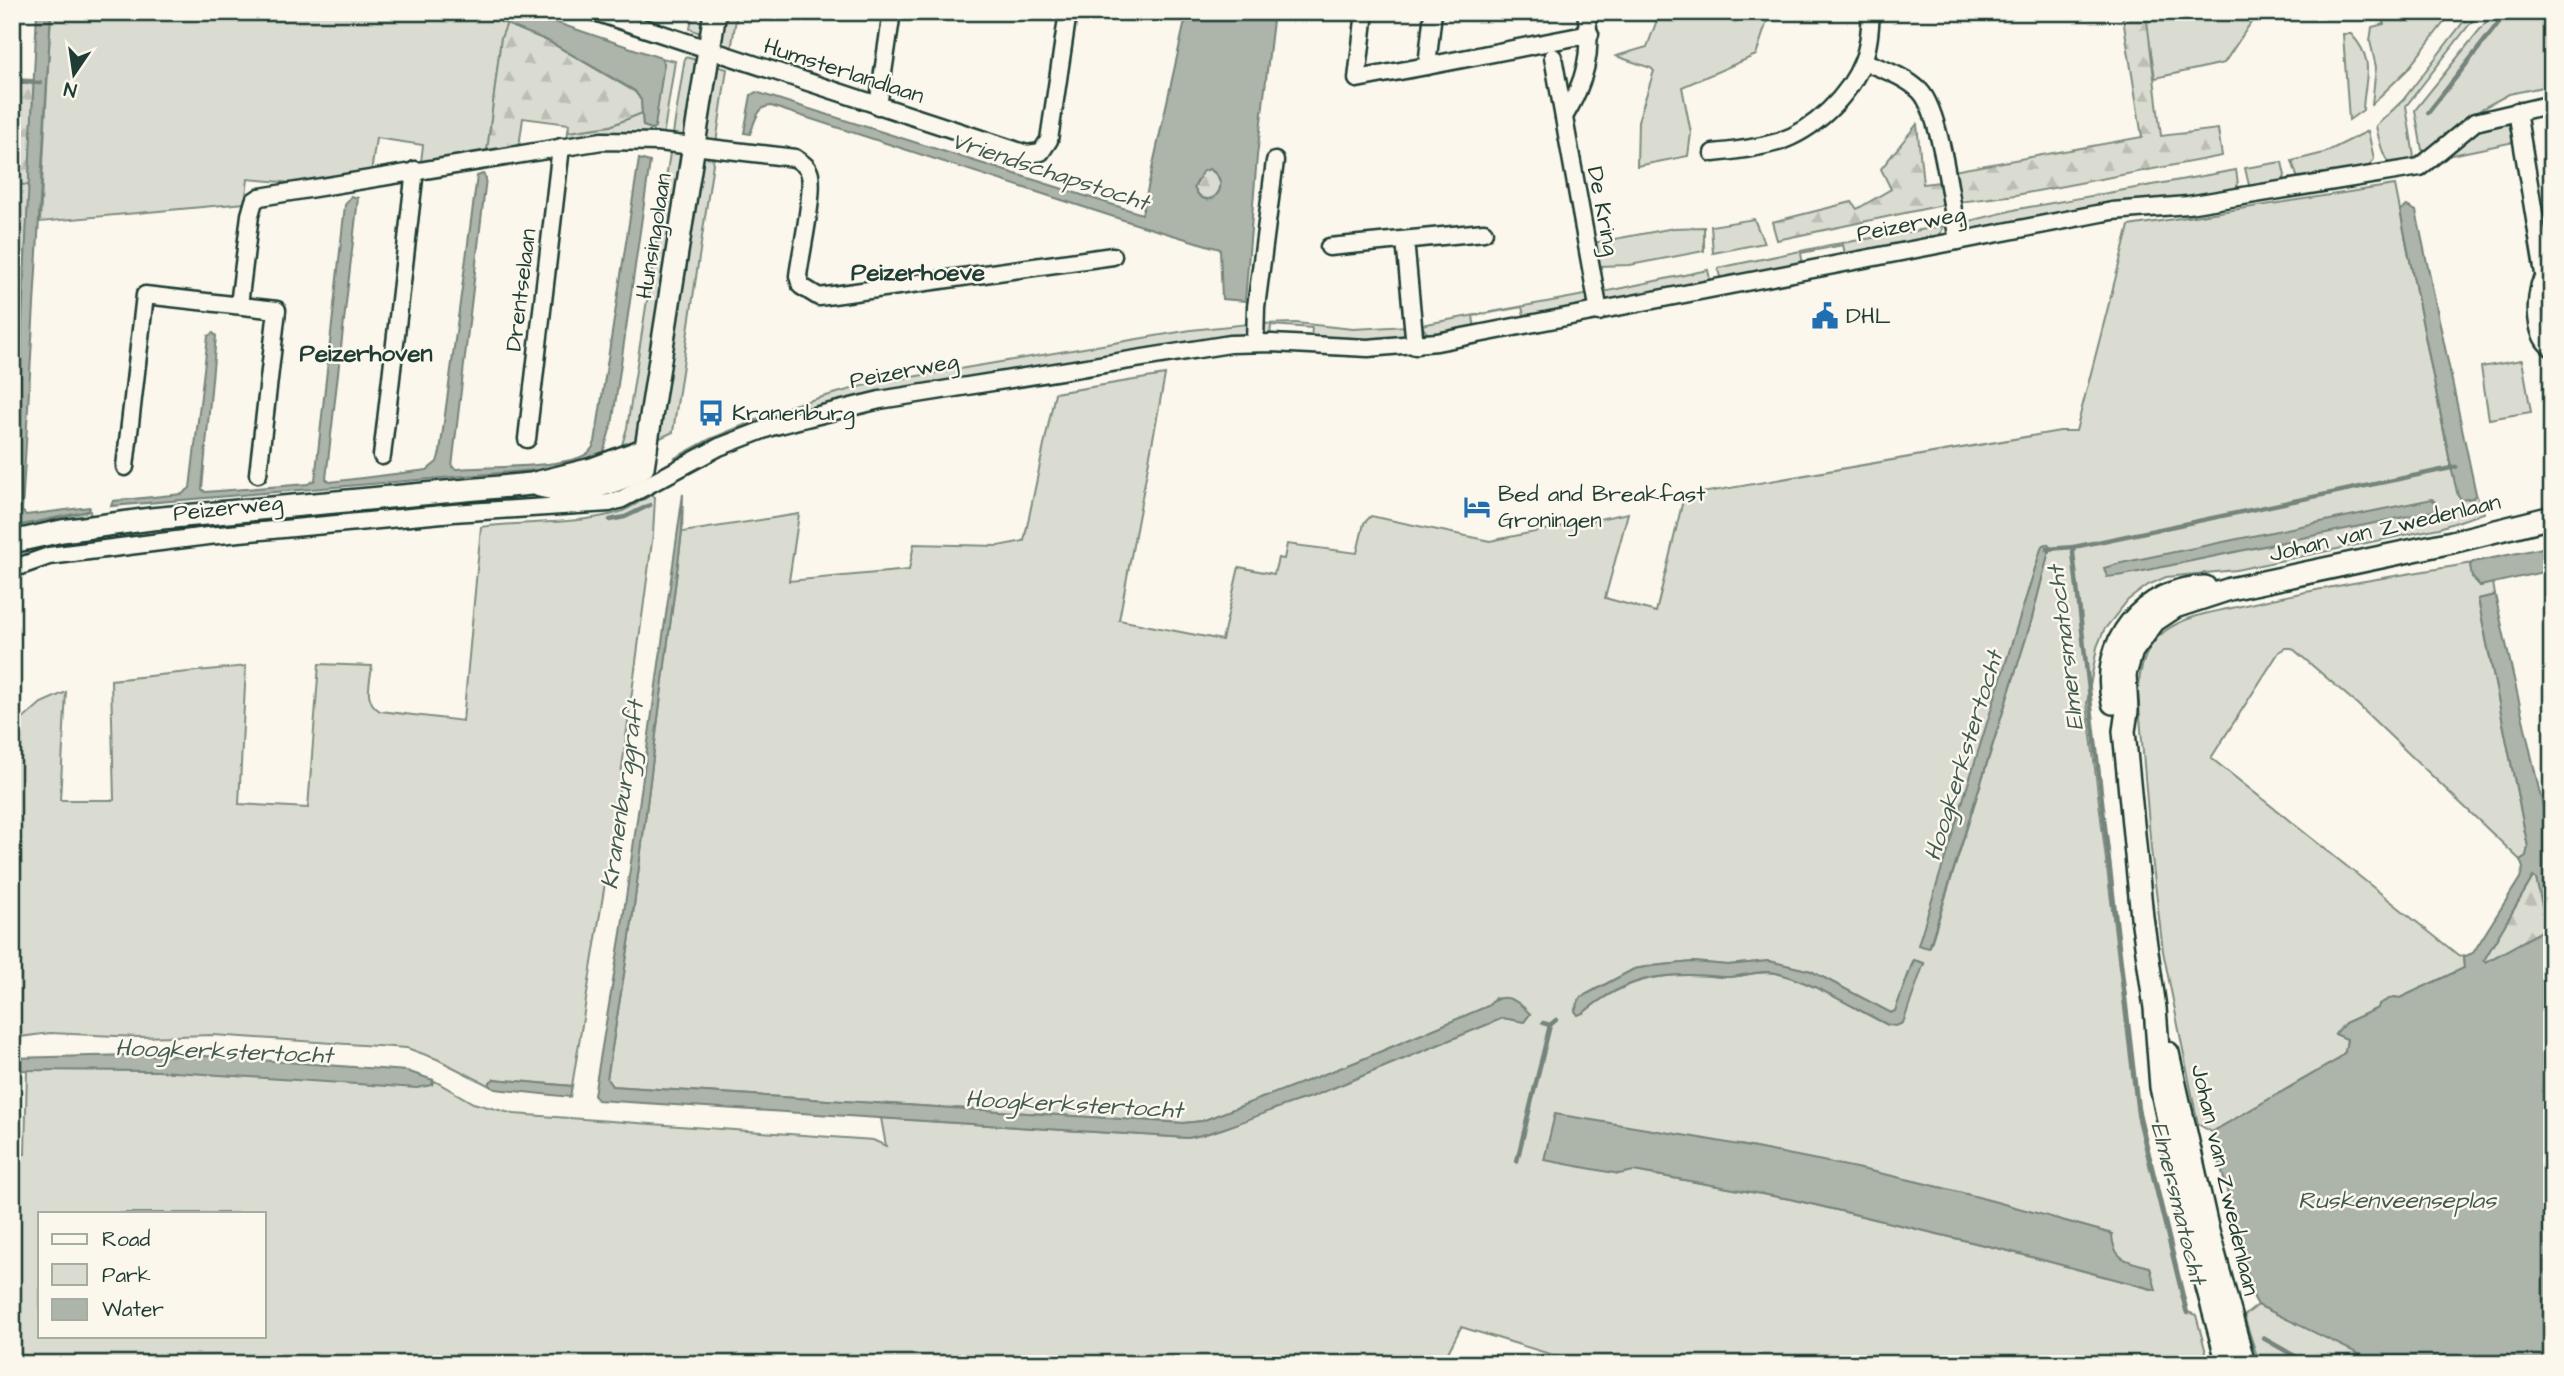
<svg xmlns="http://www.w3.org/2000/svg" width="2564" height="1376" font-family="'Architects Daughter',sans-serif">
	<defs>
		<pattern id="forest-firs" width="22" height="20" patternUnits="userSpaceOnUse" patternTransform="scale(1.75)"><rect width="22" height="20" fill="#dbdcd1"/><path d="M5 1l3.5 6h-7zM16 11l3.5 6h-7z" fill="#bcbeb4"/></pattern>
	</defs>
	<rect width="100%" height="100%" fill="#fbf7ec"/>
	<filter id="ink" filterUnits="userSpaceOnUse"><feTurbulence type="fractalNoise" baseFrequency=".0143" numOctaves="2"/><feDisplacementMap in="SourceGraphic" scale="14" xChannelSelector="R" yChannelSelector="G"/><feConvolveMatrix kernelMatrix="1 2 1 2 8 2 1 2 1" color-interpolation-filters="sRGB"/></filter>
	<g filter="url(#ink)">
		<g fill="#dbdcd1" stroke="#7d8c82" stroke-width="2" fill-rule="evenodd">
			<polygon points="51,12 476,12 507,23 501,38 487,152 421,162 423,145 376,138 371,173 294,183 248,179 245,203 40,222"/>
			<polygon points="693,12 705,12 702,34 690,29"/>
			<polygon points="725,12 737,12 731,51 720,47"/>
			<polygon points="1660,12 1770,12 1756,55 1682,87 1691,133 1688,156 1637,166 1638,121 1654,71 1651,68 1616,56 1647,47"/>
			<polygon points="2168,12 2258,12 2224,63 2155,78 2146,20"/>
			<polygon points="2393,12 2452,12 2407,70 2372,104 2376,67 2370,41 2372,27 2384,24 2384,14"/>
			<path d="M2471 12H2479L2406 106 2414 157C2385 181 2381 147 2376 126L2403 100Z"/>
			<polygon points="2494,12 2552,12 2552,85 2509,94 2483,108 2426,151 2422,150 2415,110"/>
			<path d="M2343 34H2351C2377 62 2364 78 2363 110L2349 120Z"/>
			<polygon points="685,57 693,59 697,63 640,432 632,445 619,455 627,428"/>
			<polygon points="661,58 675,61 663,137 567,139 568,132 610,126 642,113 643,126 652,129 664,63"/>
			<polygon points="716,66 727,69 673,432 656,440"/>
			<path d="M2506 121 2512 131 2514 142 2447 156C2467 138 2478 126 2506 121Z"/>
			<polygon points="2368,131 2374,159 2366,170 2298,179 2292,161 2324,153"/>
			<polygon points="2282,162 2285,176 2282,183 2251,187 2249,185 2245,168"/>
			<polygon points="2236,170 2238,184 2235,191 1969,232 1962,223 2018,209"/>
			<polygon points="20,184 29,185 12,499 12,303"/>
			<path d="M2395 185 2451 467 2473 498 2476 494 2484 513 2439 528 2236 570 2166 577 2148 585 2128 600 2104 630 2097 647 2087 703 2137 1116 2185 1311 2196 1315 2209 1364H1583L1461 1327 1442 1364H12V1155L25 1154 27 1069 159 1071 433 1082V1080L473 1103 514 1114 873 1140 886 1146 881 1118 1188 1138C1231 1130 1269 1108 1311 1097L1503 1018 1524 1022 1530 1014 1513 1001 1495 998 1488 1006 1356 1062 1202 1121 1183 1123 612 1086 607 1079 630 937 682 532 799 514 789 581 909 570 914 544 998 546 1024 541 1055 393 1165 375 1119 620 1222 640 1239 567 1274 574 1278 558 1284 559 1287 544 1357 553 1364 523 1371 516 1490 541 1628 513 1605 598 1656 612 1684 496 2060 431H2076L2129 226ZM2047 544 2050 547 2031 622 1930 947 1919 945 2042 546ZM1769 961 1811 971 1891 1013 1895 1011 1913 961 1924 964 1888 1025C1852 1007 1815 983 1776 973 1759 969 1741 978 1723 977 1668 971 1628 976 1583 1013L1575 1009 1580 998 1587 994 1634 969 1652 966 1693 962 1728 965ZM1741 1145 1943 1188 2112 1234V1247L2122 1260 2155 1290 2005 1250 1790 1199 1634 1171ZM40 1213H264V1336H40Z"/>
			<polygon points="1754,219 1764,243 1713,253 1711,226"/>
			<polygon points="1944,226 1938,238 1846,258 1843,245 1801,253 1803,266 1721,282 1718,268 1830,245"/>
			<polygon points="1704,227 1704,251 1630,265 1598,266 1593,243 1674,228"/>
			<polygon points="1708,270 1711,284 1611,302 1607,300 1603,292"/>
			<polygon points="1590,294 1585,306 1525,319 1522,307 1473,316 1475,329 1432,335 1427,333 1421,325"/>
			<polygon points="1296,323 1353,329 1408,326 1405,336 1398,341 1311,339 1312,328 1271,325 1270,337 1261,332 1258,324"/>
			<polygon points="1248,324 1248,332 1242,337 881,393 823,406 769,422 679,461 675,458 710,439 793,405 870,384 1191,330"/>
			<polygon points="2522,360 2531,412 2489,419 2481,367"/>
			<polygon points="536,494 536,501 467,505 463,501 463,499"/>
			<path d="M651 495 655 497 653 534 614 828 572 1086 494 1079 490 1082V1086L437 1059 407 1048 213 1035 139 1037 50 1033 12 1038V860L16 817 12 816V729L41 703 66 692 60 800H114L111 680 246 666 239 804 308 808 319 664 372 666C370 683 363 701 380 711L463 721 481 527C525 521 573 525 617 513 629 510 640 501 651 495Z"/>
			<polygon points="90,511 91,519 12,535 12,527"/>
			<path d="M2473 563 2480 586 2493 583 2495 595 2478 599 2528 847 2526 856 2520 860 2357 704 2292 648H2285L2279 652 2211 758 2458 955 2463 957 2464 968 2400 998 2393 997 2378 1008 2345 1023 2336 1034 2347 1039 2345 1052 2337 1060 2212 1132 2198 1124 2163 951 2151 849 2138 693C2139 669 2145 646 2165 631 2186 615 2216 612 2241 606 2317 588 2395 576 2473 563Z"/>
			<polygon points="2258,1305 2376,1361 2379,1364 2287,1364 2278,1358 2257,1356 2244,1316"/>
		</g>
		<g fill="url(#forest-firs)" stroke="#7d8c82" stroke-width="2">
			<polygon points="2122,12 2168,12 2147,20 2161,136 2218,129 2222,156 2016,195 1959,202 1953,171 2142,137"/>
			<polygon points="507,23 548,41 635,92 641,100 642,113 610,126 568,132 569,124 523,118 519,147 487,152 501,38"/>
			<polygon points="12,79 34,80 29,185 12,184"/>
			<polygon points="1917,124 1923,184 1939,182 1943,205 1777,240 1772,222 1852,202 1857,209 1891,189 1881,169"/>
			<path d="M1209 169C1236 183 1208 216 1194 188L1202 171Z"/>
			<polygon points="2533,877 2536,878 2548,928 2486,962 2484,960"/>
		</g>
		<g fill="#adb4aa" stroke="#74847b" stroke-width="2" fill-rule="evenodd">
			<polygon points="37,12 51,12 22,511 26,515 89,507 90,508 88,511 12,527"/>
			<polygon points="476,12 525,12 661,58 664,63 655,127 652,129 643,126 641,100 635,91 548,41"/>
			<path d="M1187 12H1274L1257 156 1245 301 1222 299 1220 249 1139 225 771 106C757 106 755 122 750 134L744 133 751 95 756 92 1142 214ZM1209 169C1236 183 1208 217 1194 188L1202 172Z"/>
			<path d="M639 159 650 162 613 419 603 454 560 468 111 506 113 501 182 494 190 488 208 336 213 333 216 336 202 489 205 492 308 484 315 480 345 205 351 196 358 198 326 479 330 482 427 470 437 462 440 452 477 176 483 174 486 178 452 467 456 469C484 466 571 469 589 452 591 450 594 445 595 442Z"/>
			<polygon points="2407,206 2416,211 2476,494 2473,498 2462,500 2458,496 2451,467 2400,210"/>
			<path d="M683 494 682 532 630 937 607 1079 612 1086 1183 1123 1202 1121 1356 1062 1488 1006C1502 990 1518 1000 1530 1014L1524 1022 1503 1018 1311 1097C1269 1108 1231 1130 1188 1138L597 1100 594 1095 621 933Z"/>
			<polygon points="2432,499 2437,504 2437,509 2433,511 2124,575 2107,577 2104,568 2121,563"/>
			<polygon points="2047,544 2050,547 2031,622 1929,948 1918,945 2042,546"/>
			<polygon points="2552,546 2552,570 2480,586 2472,577 2470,565 2473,562"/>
			<path d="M2495 595 2552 847V1364H2379L2258 1305 2254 1298 2212 1132 2337 1060 2345 1052 2347 1039 2335 1034 2345 1023 2378 1008 2379 1004 2393 997 2400 998 2464 968 2463 957 2473 953 2520 878 2523 868 2520 860 2526 856 2528 847 2478 599ZM2533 877 2536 879 2547 928 2486 962 2484 960Z"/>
			<path d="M1914 960 1924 963 1903 1023 1896 1026 1888 1025C1852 1007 1815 983 1776 973 1759 969 1741 978 1723 977 1667 971 1628 975 1583 1013L1578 1015 1575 1011 1580 998 1587 994 1634 969 1652 966 1693 962 1728 965 1769 961 1811 971 1891 1013 1895 1011Z"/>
			<polygon points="131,1055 206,1056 407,1071 433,1080 432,1085 417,1088 159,1071 12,1070 12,1058"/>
			<polygon points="494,1079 572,1086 570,1097 495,1089 490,1086 490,1082"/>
			<path d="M1555 1114C1660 1131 1765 1148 1870 1171 1951 1188 2032 1212 2112 1234 2113 1261 2128 1261 2150 1267L2156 1290 2005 1250 1790 1199 1634 1171 1619 1174 1544 1160Z"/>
		</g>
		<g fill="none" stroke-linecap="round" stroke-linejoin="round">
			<g stroke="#74847b" stroke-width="4.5">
				<polyline points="12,81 40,83"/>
				<polyline points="2428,113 2507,12"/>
				<polyline points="610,520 625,517 650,505"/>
				<polyline points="2047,549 2074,547"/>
				<polyline points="1543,1023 1550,1025 1556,1020"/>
				<polyline points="1517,1161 1550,1025"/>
				<polyline points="2187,1313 2138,1109 2073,553 2074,547 2456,467"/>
				<polyline points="2263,1338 2309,1364"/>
			</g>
			<g stroke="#1f3d34" stroke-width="21">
				<g id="street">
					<polyline points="595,12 1027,154 1041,152 1049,140 1068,12"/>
					<polyline points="1365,12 1357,79 1427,66 1433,12"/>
					<polyline points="1553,57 1599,312"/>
					<path d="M1863 61C1882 69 1905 76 1920 91 1941 112 1952 209 1958 241"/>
					<polyline points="1427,66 1590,34"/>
					<polyline points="878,106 892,12"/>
					<polyline points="2517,111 2545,280"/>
					<path d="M1564 117C1585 82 1593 53 1586 12"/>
					<path d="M1713 153C1735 151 1757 148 1778 142 1814 130 1849 97 1863 61 1869 46 1870 28 1871 12"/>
					<polyline points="1405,240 1415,346"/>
					<polyline points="1329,247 1484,232"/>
					<path d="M2552 283 2545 280 2540 284C2535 304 2534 336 2552 348"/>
					<path d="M239 305 250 215 254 201 260 197 602 141 659 142 795 158C802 163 808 166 810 175 814 195 801 252 798 276L801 286 819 297 1113 256"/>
					<polyline points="1255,343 1256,307 1275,161"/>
					<polyline points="527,439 561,147"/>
					<polyline points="382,456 415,170"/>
					<polyline points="125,467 145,295 277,310 258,474"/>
					<polyline points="12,569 49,556 208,536 453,513 609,503 622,499 719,447 771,427 798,420 880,400 1230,344 1272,343 1368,348 1437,342 2112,211 2188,205 2420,167 2475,122 2552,104"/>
				</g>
			</g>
			<g stroke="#1f3d34" stroke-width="26">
				<g id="secondary">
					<path d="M540 486C577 495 612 486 643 467L715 12"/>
					<polyline points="12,542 62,531 151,519 531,484 592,469 646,449"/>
					<path d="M2113 703C2099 643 2144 588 2205 587"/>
					<polyline points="2168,1053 2208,1231 2244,1364"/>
					<polyline points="2228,1364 2193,1235 2161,1087 2155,1008 2142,917 2124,731 2127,711 2125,674 2132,651 2154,621 2175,607 2230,589 2452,542 2552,517"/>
				</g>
			</g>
			<use href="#street" stroke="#fbf7ec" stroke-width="16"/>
			<use href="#secondary" stroke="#fbf7ec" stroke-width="21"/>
		</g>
	</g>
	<defs>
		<g id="civic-bare" transform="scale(2.1)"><path d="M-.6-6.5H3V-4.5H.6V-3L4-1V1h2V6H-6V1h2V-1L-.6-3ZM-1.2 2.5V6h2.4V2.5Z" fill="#1f6fb2" stroke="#fbf7ec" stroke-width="2.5" paint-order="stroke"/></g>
		<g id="bus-bare" transform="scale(2.1)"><path d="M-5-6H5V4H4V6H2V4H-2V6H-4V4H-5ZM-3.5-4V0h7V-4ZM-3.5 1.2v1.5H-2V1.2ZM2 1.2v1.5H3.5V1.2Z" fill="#1f6fb2" stroke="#fbf7ec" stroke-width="2.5" paint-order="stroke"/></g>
		<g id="hotel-bare" transform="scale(2.1)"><path d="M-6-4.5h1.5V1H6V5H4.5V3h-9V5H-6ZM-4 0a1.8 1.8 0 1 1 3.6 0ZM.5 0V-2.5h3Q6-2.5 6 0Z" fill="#1f6fb2" stroke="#fbf7ec" stroke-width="2.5" paint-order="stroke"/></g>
	</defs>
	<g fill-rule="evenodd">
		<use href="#civic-bare" x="1825" y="316"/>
		<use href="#bus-bare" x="711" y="413"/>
		<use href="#hotel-bare" x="1477" y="507"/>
	</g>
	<g text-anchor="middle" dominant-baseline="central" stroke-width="5" stroke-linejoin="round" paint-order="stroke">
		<g font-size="23" fill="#1f3d34" stroke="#fbf7ec">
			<text transform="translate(844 71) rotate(18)">Humsterlandlaan</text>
			<text transform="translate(1603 211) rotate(79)">De Kring</text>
			<text transform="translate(1911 224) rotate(-11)">Peizerweg</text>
			<text transform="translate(654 236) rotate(-81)">Hunsingolaan</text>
			<text transform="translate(521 290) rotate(-83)">Drentselaan</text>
			<text transform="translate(904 371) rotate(-11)">Peizerweg</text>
			<text transform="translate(228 508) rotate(-6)">Peizerweg</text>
			<text transform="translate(2385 528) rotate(-13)">Johan van Zwedenlaan</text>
			<text transform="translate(2225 1180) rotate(77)">Johan van Zwedenlaan</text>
		</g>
		<g font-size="23" fill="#1f3d34" stroke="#fbf7ec" text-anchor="start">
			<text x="1846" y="316">DHL</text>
			<text x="732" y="413">Kranenburg</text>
			<text x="1498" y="494">Bed and Breakfast<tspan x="1498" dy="26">Groningen</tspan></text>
		</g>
		<g font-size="24" font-style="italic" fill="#425b52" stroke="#fbf7ec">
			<text transform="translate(1050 172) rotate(18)">Vriendschapstocht</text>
			<text transform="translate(2066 648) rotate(-97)">Elmersmatocht</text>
			<text transform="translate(1964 756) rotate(-73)">Hoogkerkstertocht</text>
			<text transform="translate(623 795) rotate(-82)">Kranenburggraft</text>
			<text transform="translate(224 1052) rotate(2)">Hoogkerkstertocht</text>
			<text transform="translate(1074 1105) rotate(3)">Hoogkerkstertocht</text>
			<text x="2397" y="1201">Ruskenveenseplas</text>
			<text transform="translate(2178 1203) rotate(76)">Elmersmatocht</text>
		</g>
		<g font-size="24" font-weight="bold" fill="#1f3d34" stroke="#fbf7ec">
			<text x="918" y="273">Peizerhoeve</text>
			<text x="366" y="354">Peizerhoven</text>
		</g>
	</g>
	<rect width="2564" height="1376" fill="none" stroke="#fbf7ec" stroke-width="42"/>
	<rect x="21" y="21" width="2522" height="1334" fill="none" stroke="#1f3d34" stroke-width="2.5" filter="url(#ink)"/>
	<rect x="38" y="1212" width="228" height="126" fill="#fbf7ec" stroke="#a3ada2" stroke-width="2"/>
	<rect x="52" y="1234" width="35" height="10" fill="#fbf7ec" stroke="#a3ada2" stroke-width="2"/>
	<text x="102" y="1246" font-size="21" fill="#1f3d34">Road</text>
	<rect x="52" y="1264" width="35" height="21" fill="#dbdcd1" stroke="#a3ada2" stroke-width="2"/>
	<text x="102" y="1282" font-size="21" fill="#1f3d34">Park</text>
	<rect x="52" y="1299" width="35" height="21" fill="#adb4aa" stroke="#a3ada2" stroke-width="2"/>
	<text x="102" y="1316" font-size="21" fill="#1f3d34">Water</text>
	<g transform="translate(74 74) rotate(193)" stroke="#fbf7ec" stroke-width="5" paint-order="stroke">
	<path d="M0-5L12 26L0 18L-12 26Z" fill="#1f3d34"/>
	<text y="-10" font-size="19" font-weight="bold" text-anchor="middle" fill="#1f3d34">N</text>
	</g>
</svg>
